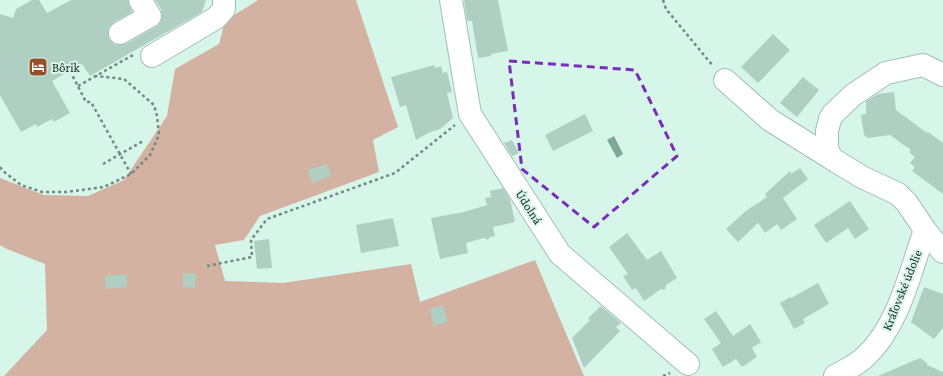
<svg xmlns="http://www.w3.org/2000/svg" width="943" height="376" font-family="'Crimson Pro',serif">
	<rect width="100%" height="100%" fill="#d5f6e9"/>
	<polygon fill="#d4b2a2" points="258,0 356,0 398,127 373,140 379,172 260,216 244,240 215,245 225,281 283,283 411,264 420,302 535,260 584,376 4,376 47,330 45,264 7,249 0,245 0,178 44,195 88,196 124,180 167,116 175,69 219,44 225,21"/>
	<polygon fill="#7ea999" points="614,136 623,154 617,158 607,140"/>
	<g fill="#b0cfc3">
		<polygon points="32,0 39,0 47,13 71,0 128,0 132,12 114,22 109,27 108,33 109,39 114,44 120,45 126,44 156,27 161,22 162,15 161,9 155,0 206,0 202,12 90,76 82,64 52,81 70,113 54,122 52,119 37,127 36,124 21,132 0,95 0,14 13,18 16,9"/>
		<polygon points="464,0 498,0 508,51 491,54 491,56 478,58 472,21 467,21"/>
		<polygon points="773,34 790,50 758,83 741,67"/>
		<polygon points="434,65 435,68 441,66 443,73 447,72 452,92 447,93 453,118 440,129 428,133 416,140 406,105 400,107 391,77"/>
		<polygon points="803,77 819,90 797,117 780,103"/>
		<polygon points="894,92 896,110 927,133 928,132 943,143 943,194 912,171 915,167 910,163 915,157 909,152 911,150 890,135 868,138 864,135 861,115 866,114 866,101 878,94"/>
		<polygon points="585,114 593,131 553,151 545,135"/>
		<polygon points="512,140 519,153 512,156 504,143"/>
		<polygon points="327,164 331,176 312,183 308,170"/>
		<polygon points="800,168 808,179 783,198 797,219 781,230 777,224 765,233 758,223 738,242 726,229 746,211 767,197 765,194 790,171 791,174"/>
		<polygon points="503,188 510,199 515,222 493,227 495,236 490,237 488,240 484,238 466,243 468,253 440,259 431,218 464,212 487,205 485,198 491,197 490,191"/>
		<polygon points="850,201 869,229 855,239 848,228 826,243 814,225"/>
		<polygon points="393,218 399,246 361,253 356,225"/>
		<polygon points="627,233 647,260 661,251 677,278 666,285 665,290 661,289 644,301 636,288 632,290 623,276 628,274 609,247"/>
		<polygon points="269,239 272,268 257,269 254,241"/>
		<polygon points="183,273 196,274 195,288 183,287"/>
		<polygon points="127,274 127,287 106,289 105,276"/>
		<polygon points="818,283 829,304 803,319 805,323 794,329 780,303 790,297 791,298"/>
		<polygon points="924,287 943,294 943,328 934,339 911,322"/>
		<polygon points="443,305 448,322 434,326 430,309"/>
		<polygon points="601,306 621,323 616,327 620,331 584,368 572,338 590,320 588,318"/>
		<polygon points="716,311 733,336 750,324 761,342 752,348 757,357 742,367 736,359 723,367 712,349 721,343 704,319"/>
		<polygon points="920,358 927,363 927,365 943,372 943,376 878,376"/>
	</g>
	<g fill="none" stroke-linecap="round" stroke-linejoin="round">
		<g stroke="#a2c1b5" stroke-width="24">
			<g id="minor">
				<polyline points="451,0 470,114 560,254 688,364"/>
				<polyline points="120,33 150,16 140,0"/>
				<polyline points="152,56 216,18 224,9 224,0"/>
				<polyline points="943,75 923,65 886,73 853,95 833,114 830,119 827,131 827,145 828,153 834,160 862,177 898,194 907,203 925,230 943,252"/>
				<polyline points="725,80 770,120 834,160"/>
				<path d="M835 376C846 370 857 365 866 356 899 325 910 272 925 230"/>
			</g>
		</g>
		<g stroke="#728880" stroke-width="2.5" stroke-dasharray="3 3" stroke-linecap="butt">
			<polyline points="663,0 666,9 713,66"/>
			<polyline points="70,71 86,102 91,102 131,174"/>
			<polyline points="78,86 133,55"/>
			<polyline points="103,164 143,141"/>
			<polyline points="0,167 3,171 21,185 42,192 66,192 104,187 131,174 150,155 159,135 157,116 154,105 124,79 96,76"/>
			<polyline points="207,266 252,257 251,240 267,219 395,173 455,125"/>
			<polyline points="663,376 670,373"/>
		</g>
		<use href="#minor" stroke="#fff" stroke-width="22"/>
	</g>
	<path fill="none" stroke="#7b2cbf" stroke-width="3" stroke-dasharray="8 5" stroke-linejoin="round" d="M509 61 635 70 677 156 594 227 522 169Z"/>
	<defs>
		<g id="hotel-square" transform="scale(1)"><rect x="-9" y="-9" width="18" height="18" rx="4" fill="#964f29" stroke="#d5f6e9"/><path d="M-6-4.5h1.5V1H6V5H4.5V3h-9V5H-6ZM-4 0a1.8 1.8 0 1 1 3.6 0ZM.5 0V-2.5h3Q6-2.5 6 0Z" fill="#fff"/></g>
	</defs>
	<g fill-rule="evenodd">
		<use href="#hotel-square" x="38" y="67"/>
	</g>
	<g text-anchor="middle" dominant-baseline="central" stroke-width="4" stroke-linejoin="round" paint-order="stroke">
		<g font-size="13" fill="#1b2723" stroke="#d5f6e9" text-anchor="start">
			<text x="52" y="67">Bôrik</text>
		</g>
		<g font-size="13" fill="#1b2723" stroke="#d5f6e9">
			<text transform="translate(529 207) rotate(57)">Údolná</text>
			<text transform="translate(902 290) rotate(-68)">Kráľovské údolie</text>
		</g>
	</g>
</svg>
